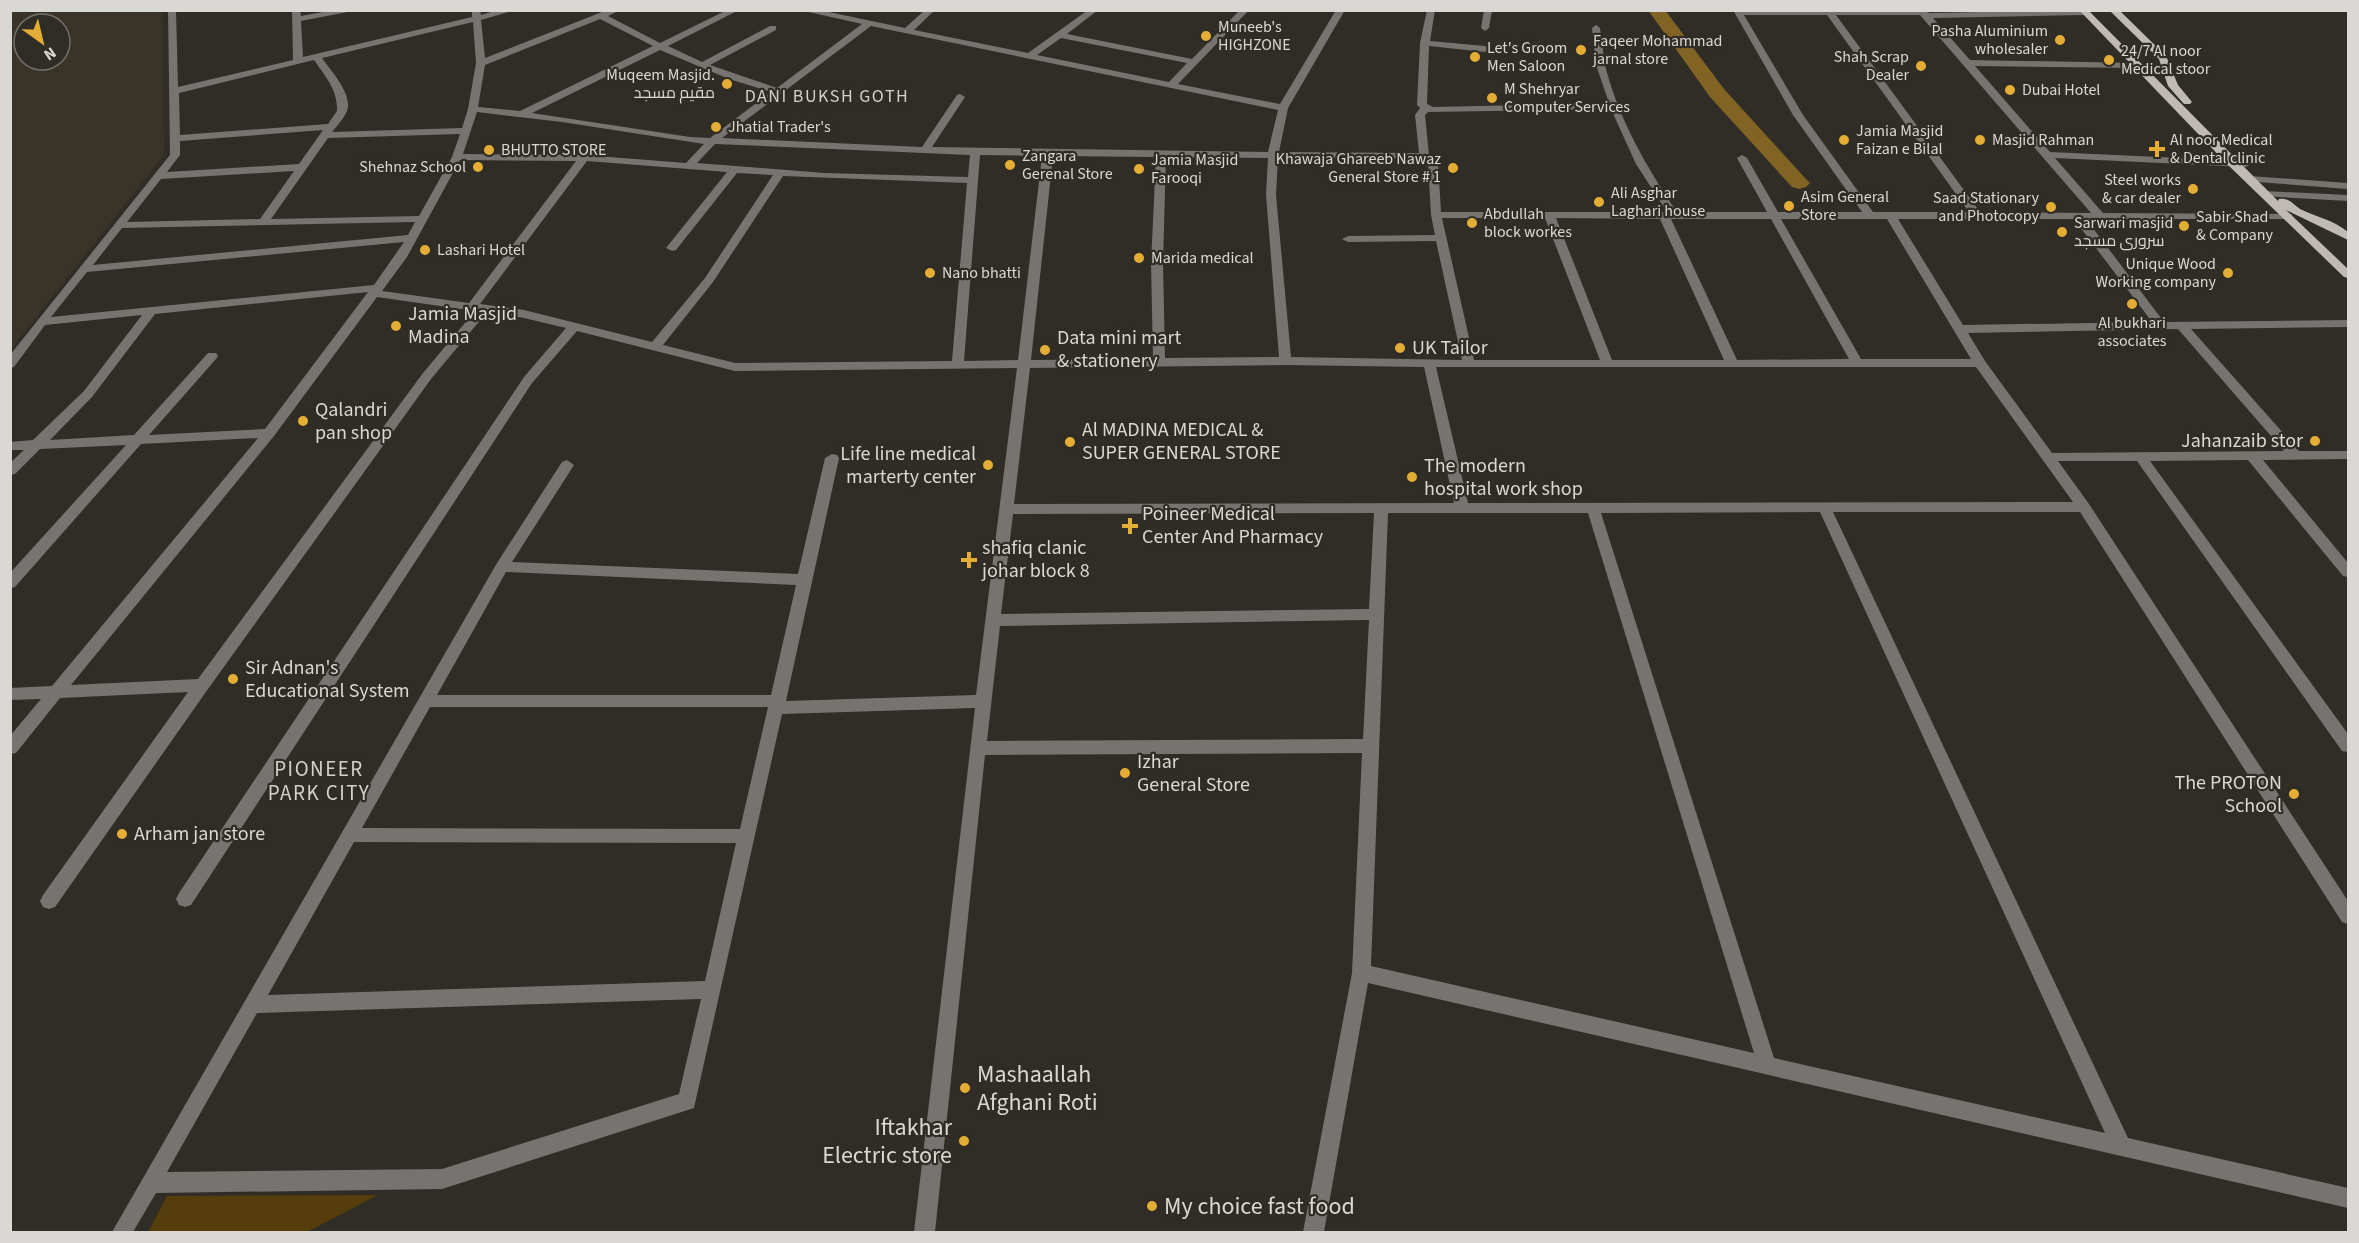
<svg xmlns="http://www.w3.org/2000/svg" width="2359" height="1243" font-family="'Source Sans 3',Cairo,sans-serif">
	<rect width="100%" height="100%" fill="#302c26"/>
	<path fill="#3a3428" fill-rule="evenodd" d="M11 10 162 11 164 155 11 349ZM24 24H60V60H24Z"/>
	<polygon fill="#553e0b" points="378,1195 307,1232 148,1232 167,1196"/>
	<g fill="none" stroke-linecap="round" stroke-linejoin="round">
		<polygon fill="#816324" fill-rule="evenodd" points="1648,10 1665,10 1724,89 1806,179 1810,183 1806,187 1799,189 1792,187 1710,97"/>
		<g fill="#767470" fill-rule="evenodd">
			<path d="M168 10H176L178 87 293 60 292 10H300L301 16 334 10H358L301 21 303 57 472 17V10H480L481 15 498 10H515L481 20 485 58 607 10H620L608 16 660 43 727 10H739L668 46 702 62 770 26H776V30L710 65 777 88 862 24 800 10H819L905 28 925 10H935L914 30 1028 53 1088 10H1098L1067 34 1192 59 1240 10H1249L1178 84 1280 104 1336 10H1345L1288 108 1279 152 1419 153 1415 115 1420 108 1417 105 1420 43 1427 10H1435L1430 41 1485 46 1490 49 1485 52 1429 46 1427 104 1433 107 1609 103 1596 65 1592 28 1596 25 1600 28C1602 40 1603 53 1605 65 1618 118 1647 168 1677 212H1767L1737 158 1742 155 1747 158 1778 212H1862L1793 115 1733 10H1926L1929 13 2088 10V14L2085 15 1933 18 1970 60 2140 63 2142 65 2137 68 1975 66 2050 152 2246 161 2251 164 2246 167 2055 158 2103 213 2292 214V218L2288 219H2086L2164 322 2348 320V327L2191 329 2299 451H2348V459L2263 460 2348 563V577L2343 576 2248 460 2150 461 2348 734V752L2342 751 2137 461H2058L2089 504 2348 901V924L2342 922 2080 512H1833L2128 1138 2348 1188V1208L1368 983 1324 1232H1303L1352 973 1362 753 985 755 935 1232H914L975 708 782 714 694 1108 442 1189 156 1193 133 1232H112L497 563 562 462 567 460 574 465 512 562 798 574 825 458 832 454 837 455 839 458 786 701 976 695 1017 368 735 371 577 331 532 383 191 905 185 907 179 905 176 899 179 893 524 377 566 328 524 318 487 312 431 379 208 689 55 907 49 909 43 907 40 901 43 895 188 692 60 698 16 753 10 754V736L41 699 10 700V688L52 686 258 438 141 444 15 587 10 588V573L126 445 40 449 15 474 10 475V463L24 450H10V442L33 440 84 391 142 315 45 325 14 367 10 368V355L170 155ZM1744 15H1827L1969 212H1873L1803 115ZM1836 15H1920L2091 213 1980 212ZM600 19 653 46 520 111 478 107 485 65ZM473 22 476 63 468 109 462 128 332 132C337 126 344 118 347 111 353 94 331 71 322 58ZM871 26 1278 110 1268 152 932 147 965 97 960 94 957 95 922 147 722 138ZM1061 38 1187 63 1169 82 1037 55ZM660 50 729 79 771 92 710 138 690 137 532 113ZM314 60C325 76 338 90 337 111L328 124 180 135 179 93ZM1611 109 1636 164 1667 212H1441L1438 162 1429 155 1425 115 1428 112ZM477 112 562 122 704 144 686 163 584 155 463 154ZM323 130 299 164 167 172 180 155V141ZM460 134 452 157 419 216 271 219 328 138ZM715 144 970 155 968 177 824 173 697 163ZM980 155 1042 156 1018 360 964 361ZM1053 156 1156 157 1151 263 1153 359 1031 360ZM1166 157 1268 158 1266 195 1279 357 1165 358 1163 263ZM1278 158 1422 159 1428 163 1431 215 1435 235 1348 236 1342 239 1348 242 1436 241 1462 360 1291 357 1276 195ZM460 160 576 161 469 303 382 291 407 257ZM587 161 727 172 666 248 672 251 676 250 737 173 773 175 705 278 652 342 524 310 480 304ZM294 171 260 219 127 222 161 179ZM783 176 967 183 952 361 735 363 663 345 713 282ZM1442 218H1545L1600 360H1474ZM1556 218 1660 219 1724 360H1612ZM1671 219H1771L1849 359 1737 360ZM1781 219H1887L1971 359H1861ZM1898 219H2074L2152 322 1963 325ZM415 222 408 235 93 265 122 228ZM404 242 374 285 51 317 87 272ZM368 292 265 429 149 435 216 359 218 356 216 353H208L134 435 50 440 92 397 155 314ZM377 297 475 311 423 373 198 679 71 685 274 436ZM2178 329 2284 451 2052 453 1985 361 1968 333ZM1285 365 1424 367 1454 503 1014 504 1030 368ZM1436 367H1976L2073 502 1468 503ZM1820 512 2105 1133 1774 1058 1601 513ZM1374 513 1369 609 1001 614 1013 514ZM1388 513H1588L1754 1053 1371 966ZM506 572 796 585 771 695H437ZM1369 620 1363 739 987 741 1000 626ZM430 707H768L740 829 362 828ZM354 842 736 843 705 981 268 995ZM701 999 679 1094 442 1169 167 1172 257 1013Z"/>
			<polygon points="1484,10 1492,10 1489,28 1485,31 1481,28"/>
			<polygon points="2249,176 2348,183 2348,189 2245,181 2244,179"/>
			<polygon points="2264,191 2348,195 2348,201 2260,196 2260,192"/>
		</g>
		<g fill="#bfbbb4" fill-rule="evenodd">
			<path d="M2079 10H2088L2278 201 2279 199C2288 197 2293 204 2300 209 2316 217 2334 220 2348 232V240L2286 210 2348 269V278L2344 277 2228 165Z"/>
			<polygon points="2109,10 2119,10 2166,56 2178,85 2192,102 2190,104 2184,104 2168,86 2159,59"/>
		</g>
	</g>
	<g fill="#e4ad35" stroke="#302c26" stroke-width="2">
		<circle cx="1206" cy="36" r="6"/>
		<circle cx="2060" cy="40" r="6"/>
		<circle cx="1581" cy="50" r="6"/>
		<circle cx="1475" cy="57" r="6"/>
		<circle cx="2109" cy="60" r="6"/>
		<circle cx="1921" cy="66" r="6"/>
		<circle cx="727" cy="84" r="6"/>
		<circle cx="2010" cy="90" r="6"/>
		<circle cx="1492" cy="98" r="6"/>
		<circle cx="716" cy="127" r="6"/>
		<circle cx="1844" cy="140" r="6"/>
		<circle cx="1980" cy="140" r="6"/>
		<path d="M2154 140h6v6h6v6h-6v6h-6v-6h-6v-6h6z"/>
		<circle cx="489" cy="150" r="6"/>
		<circle cx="1010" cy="165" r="6"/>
		<circle cx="478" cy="167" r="6"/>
		<circle cx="1453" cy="168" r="6"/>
		<circle cx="1139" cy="169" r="6"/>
		<circle cx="2193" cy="189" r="6"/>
		<circle cx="1599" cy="202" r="6"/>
		<circle cx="1789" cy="206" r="6"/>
		<circle cx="2051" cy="207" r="6"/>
		<circle cx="1472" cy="223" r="6"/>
		<circle cx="2184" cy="226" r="6"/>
		<circle cx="2062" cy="232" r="6"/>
		<circle cx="425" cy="250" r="6"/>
		<circle cx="1139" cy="258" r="6"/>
		<circle cx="930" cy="273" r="6"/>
		<circle cx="2228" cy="273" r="6"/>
		<circle cx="2132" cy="304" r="6"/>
		<circle cx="396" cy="326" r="6"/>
		<circle cx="1400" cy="348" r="6"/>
		<circle cx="1045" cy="350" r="6"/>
		<circle cx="303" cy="421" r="6"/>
		<circle cx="2315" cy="441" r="6"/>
		<circle cx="1070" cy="442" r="6"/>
		<circle cx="988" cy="465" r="6"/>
		<circle cx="1412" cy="477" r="6"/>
		<path d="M1127 517h6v6h6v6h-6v6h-6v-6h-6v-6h6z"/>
		<path d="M966 551h6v6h6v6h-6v6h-6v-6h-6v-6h6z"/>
		<circle cx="233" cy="679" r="6"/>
		<circle cx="1125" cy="773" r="6"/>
		<circle cx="2294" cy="794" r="6"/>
		<circle cx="122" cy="834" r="6"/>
		<circle cx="965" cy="1088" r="6"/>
		<circle cx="964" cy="1141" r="6"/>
		<circle cx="1152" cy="1206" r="6"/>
	</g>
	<g text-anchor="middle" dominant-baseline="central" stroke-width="4.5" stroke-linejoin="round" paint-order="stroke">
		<g font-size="16" fill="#dad8d4" stroke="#302c26" text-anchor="start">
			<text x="1218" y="27">Muneeb's<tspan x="1218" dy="18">HIGHZONE</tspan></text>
			<text x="2048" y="31" text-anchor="end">Pasha Aluminium<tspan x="2048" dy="18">wholesaler</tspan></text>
			<text x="1593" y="41">Faqeer Mohammad<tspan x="1593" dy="18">jarnal store</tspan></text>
			<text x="1487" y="48">Let's Groom<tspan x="1487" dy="18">Men Saloon</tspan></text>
			<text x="2121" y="51">24/7 Al noor<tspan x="2121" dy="18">Medical stoor</tspan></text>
			<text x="1909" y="57" text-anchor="end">Shah Scrap<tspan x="1909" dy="18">Dealer</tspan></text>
			<text x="715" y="75" text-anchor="end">Muqeem Masjid.<tspan x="715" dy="18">مقیم مسجد</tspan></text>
			<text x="1504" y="89">M Shehryar<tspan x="1504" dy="18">Computer Services</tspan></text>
			<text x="2022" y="90">Dubai Hotel</text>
			<text x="728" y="127">Jhatial Trader's</text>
			<text x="1856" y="131">Jamia Masjid<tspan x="1856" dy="18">Faizan e Bilal</tspan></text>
			<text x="1992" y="140">Masjid Rahman</text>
			<text x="2170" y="140">Al noor Medical<tspan x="2170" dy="18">&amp; Dental clinic</tspan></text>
			<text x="501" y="150">BHUTTO STORE</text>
			<text x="1022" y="156">Zangara<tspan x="1022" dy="18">Gerenal Store</tspan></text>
			<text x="1441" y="159" text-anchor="end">Khawaja Ghareeb Nawaz<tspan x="1441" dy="18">General Store # 1</tspan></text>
			<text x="1151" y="160">Jamia Masjid<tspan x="1151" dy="18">Farooqi</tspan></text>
			<text x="466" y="167" text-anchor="end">Shehnaz School</text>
			<text x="2181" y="180" text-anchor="end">Steel works<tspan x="2181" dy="18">&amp; car dealer</tspan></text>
			<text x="1611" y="193">Ali Asghar<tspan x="1611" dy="18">Laghari house</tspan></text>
			<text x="1801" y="197">Asim General<tspan x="1801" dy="18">Store</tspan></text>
			<text x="2039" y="198" text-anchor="end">Saad Stationary<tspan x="2039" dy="18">and Photocopy</tspan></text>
			<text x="1484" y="214">Abdullah<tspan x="1484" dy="18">block workes</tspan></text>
			<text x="2196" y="217">Sabir Shad<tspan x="2196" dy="18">&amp; Company</tspan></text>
			<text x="2074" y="223">Sarwari masjid<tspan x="2074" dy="18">سروری مسجد</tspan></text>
			<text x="437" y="250">Lashari Hotel</text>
			<text x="1151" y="258">Marida medical</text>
			<text x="2216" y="264" text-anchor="end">Unique Wood<tspan x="2216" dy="18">Working company</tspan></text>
			<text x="942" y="273">Nano bhatti</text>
			<text x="2132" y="323" text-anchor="middle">Al bukhari<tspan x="2132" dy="18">associates</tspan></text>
		</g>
		<g font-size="18" letter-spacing="1.5" fill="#d5d0c8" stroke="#302c26">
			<text x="827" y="96">DANI BUKSH GOTH</text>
		</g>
		<g font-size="20" fill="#dad8d4" stroke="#302c26" text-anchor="start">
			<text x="408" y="314">Jamia Masjid<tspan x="408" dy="23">Madina</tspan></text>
			<text x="1057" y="338">Data mini mart<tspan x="1057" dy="23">&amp; stationery</tspan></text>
			<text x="1412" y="348">UK Tailor</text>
			<text x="315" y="410">Qalandri<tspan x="315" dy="23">pan shop</tspan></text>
			<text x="1082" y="430">Al MADINA MEDICAL &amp;<tspan x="1082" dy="23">SUPER GENERAL STORE</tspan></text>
			<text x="2303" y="441" text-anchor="end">Jahanzaib stor</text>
			<text x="976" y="454" text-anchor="end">Life line medical<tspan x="976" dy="23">marterty center</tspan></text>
			<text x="1424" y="466">The modern<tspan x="1424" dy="23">hospital work shop</tspan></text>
			<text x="1142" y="514">Poineer Medical<tspan x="1142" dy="23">Center And Pharmacy</tspan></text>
			<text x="982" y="548">shafiq clanic<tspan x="982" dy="23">johar block 8</tspan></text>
			<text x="245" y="668">Sir Adnan's<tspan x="245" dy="23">Educational System</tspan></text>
			<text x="1137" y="762">Izhar<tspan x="1137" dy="23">General Store</tspan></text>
			<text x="2282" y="783" text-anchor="end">The PROTON<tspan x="2282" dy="23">School</tspan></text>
			<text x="134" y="834">Arham jan store</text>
		</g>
		<g font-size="21" letter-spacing="1.5" fill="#d5d0c8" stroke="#302c26">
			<text x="319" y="769">PIONEER<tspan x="319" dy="24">PARK CITY</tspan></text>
		</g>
		<g font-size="24" fill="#dad8d4" stroke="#302c26" text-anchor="start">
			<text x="977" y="1074">Mashaallah<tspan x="977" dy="28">Afghani Roti</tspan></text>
			<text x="952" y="1127" text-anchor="end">Iftakhar<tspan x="952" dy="28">Electric store</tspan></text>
			<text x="1164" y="1206">My choice fast food</text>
		</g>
	</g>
	<rect width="2359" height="1243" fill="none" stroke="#dad8d4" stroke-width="24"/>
	<g transform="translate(42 42) rotate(146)"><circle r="28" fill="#302c26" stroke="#74716c" stroke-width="1.5"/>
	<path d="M0-4.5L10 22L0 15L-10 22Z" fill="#e4ad35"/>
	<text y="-9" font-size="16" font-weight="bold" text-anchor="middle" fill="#dad8d4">N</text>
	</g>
</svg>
